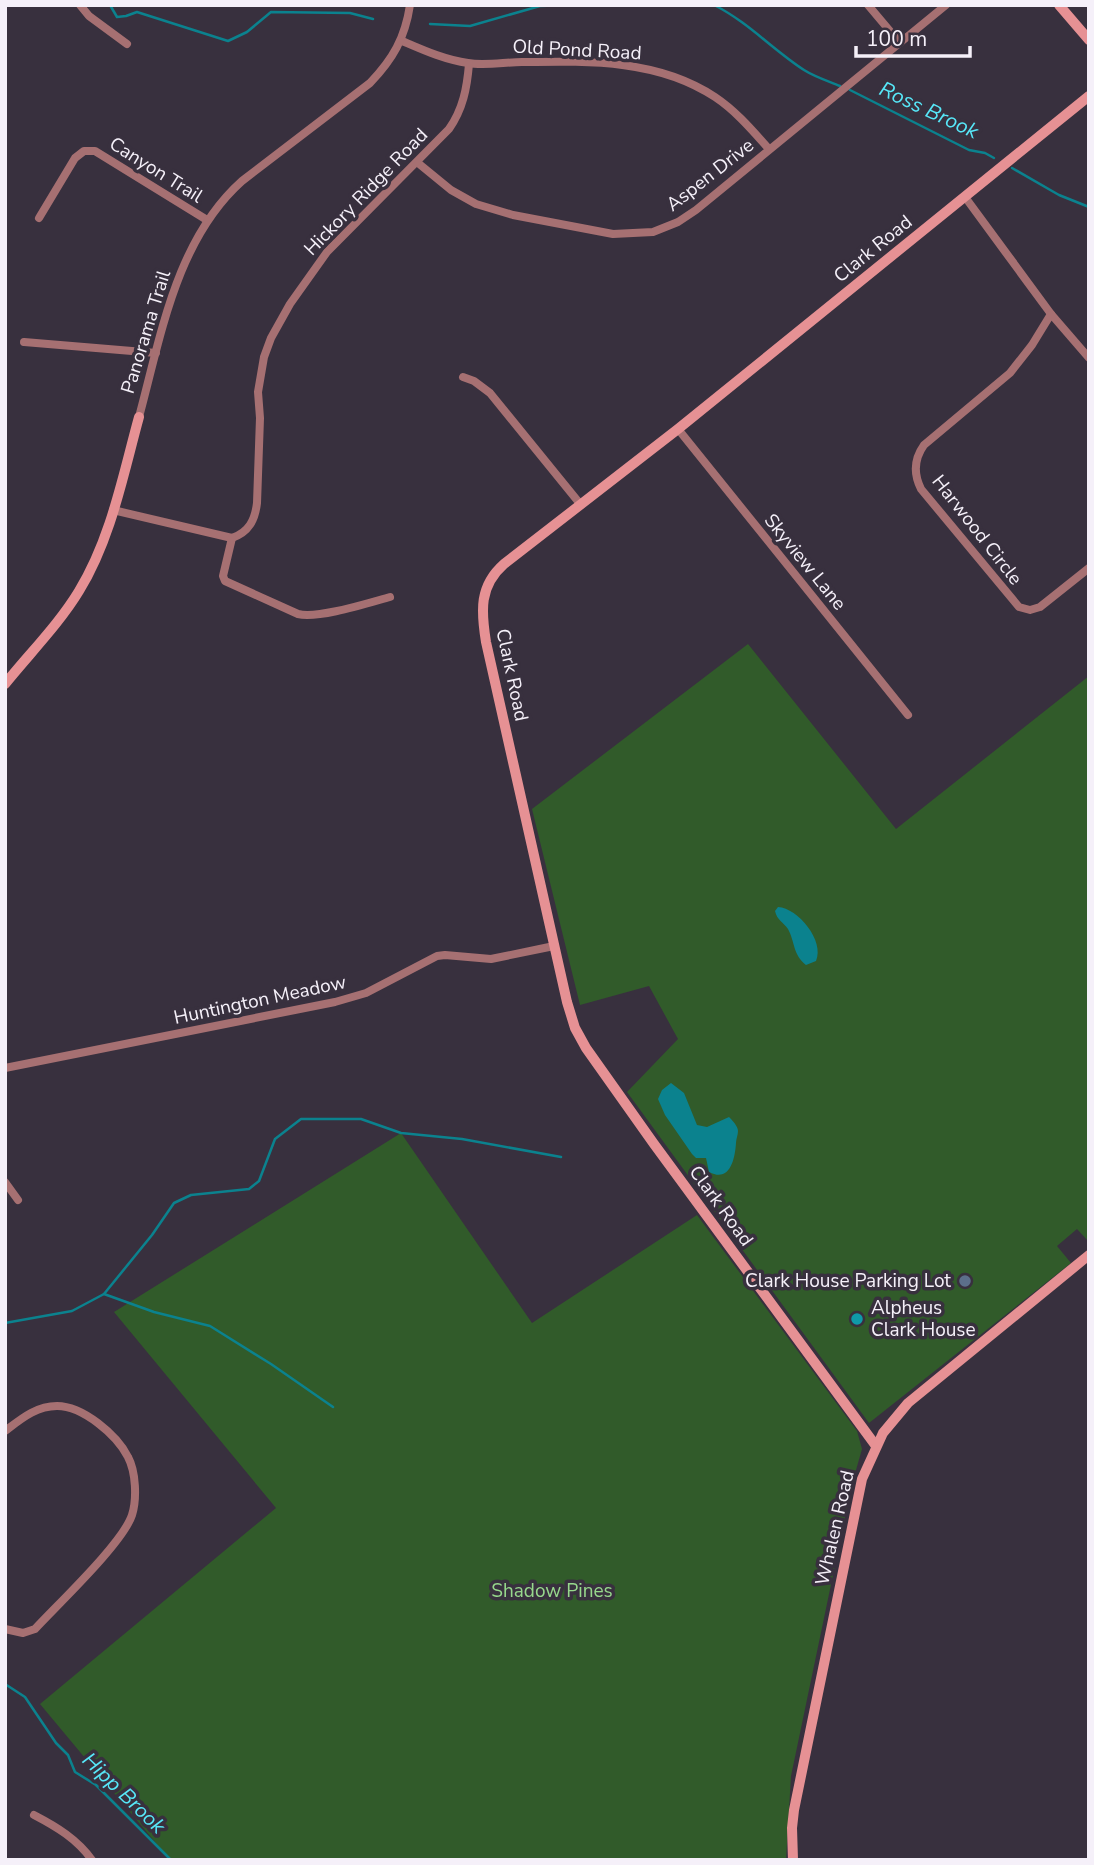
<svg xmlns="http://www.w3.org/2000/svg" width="1094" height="1865" font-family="'Nunito Sans',sans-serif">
	<rect width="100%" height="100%" fill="#38303e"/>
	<g fill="#315b2a">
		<polygon points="748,644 896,829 1089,676 1089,1242 1077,1229 1057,1246 1071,1263 869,1423 627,1092 678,1039 649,986 580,1005 532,809"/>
		<polygon points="401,1133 532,1323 697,1215 857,1431 862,1449 852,1484 791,1776 786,1860 170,1860 40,1704 276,1508 114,1312"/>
	</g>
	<g fill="#0b828e">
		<path d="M778 907C798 908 825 941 816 961L806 965C793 955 795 942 788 929 783 922 777 920 775 911Z"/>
		<path d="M671 1083 684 1093 697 1125 707 1127 729 1117C732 1120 738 1126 738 1131 738 1135 736 1139 736 1143 735 1159 730 1183 709 1172L706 1158H696L692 1154 665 1115 658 1099 662 1090Z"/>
	</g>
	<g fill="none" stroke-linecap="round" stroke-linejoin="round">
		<g stroke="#0b828e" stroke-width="2.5">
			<polyline points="110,5 117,17 126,16 137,12 228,41 247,32 271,12 350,13 373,19"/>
			<path d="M714 5C748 22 773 50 804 70 815 77 828 81 840 86"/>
			<polyline points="430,24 470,26 540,6 568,5"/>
			<polyline points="850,90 969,150 985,153 994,158"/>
			<polyline points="1012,168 1059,195 1089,207"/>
			<polyline points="104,1294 154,1312 210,1326 271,1364 333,1407"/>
			<polyline points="5,1323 72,1311 104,1294 152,1235 174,1203 191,1195 249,1189 259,1181 275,1139 301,1119 361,1119 401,1133 462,1139 561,1157"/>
			<polyline points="5,1684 25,1697 56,1743 68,1755 75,1772 96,1785 171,1860"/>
		</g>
		<g stroke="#a67072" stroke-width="8">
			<polyline points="80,5 89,16 127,44"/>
			<polyline points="868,5 900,43"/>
			<path d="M402 41C423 50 445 60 468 63 485 66 505 62 522 62 588 61 658 59 715 97 736 111 752 130 769 149"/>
			<polyline points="418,163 451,190 476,204 513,215 613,234 653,232 678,222 696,210 946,5"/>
			<polyline points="965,197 1051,314"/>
			<polyline points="39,218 75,158 84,151 95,151 207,220"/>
			<polyline points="24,342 156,353"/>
			<path d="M1089 358 1051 314 1032 345 1010 373 924 445C914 459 913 473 921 489L1019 607 1030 610 1040 607 1089 568"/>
			<polyline points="463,377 474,381 490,393 581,505"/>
			<path d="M139 417C161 336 176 240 242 181L370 83C393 59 405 38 410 5"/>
			<polyline points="678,429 908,715"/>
			<path d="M113 510 232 538C249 532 255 520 257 503L260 418 258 392 264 357 271 338 290 304 327 252 449 129C463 109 467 88 469 64"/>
			<path d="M232 538 223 576 225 581 298 614C318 619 368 603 390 597"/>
			<polyline points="5,1068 335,1002 366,993 437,956 445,955 491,959 554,946"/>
			<polyline points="5,1182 18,1200"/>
			<path d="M5 1431C21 1419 36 1406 57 1406 83 1406 117 1435 128 1457 136 1472 137 1499 132 1515 123 1543 57 1605 35 1629L23 1633 5 1629"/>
			<path d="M34 1815C57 1827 77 1839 92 1860"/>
		</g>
		<g stroke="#e69194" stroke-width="10">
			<polyline points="1059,5 1089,40"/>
			<path d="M5 684C30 653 59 624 79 591 111 539 123 475 139 417"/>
			<path d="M876 1446 654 1144 586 1048 575 1028 567 1002 486 642C481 611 479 586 504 564L678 429 1089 96"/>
			<polyline points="793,1860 792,1828 794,1810 862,1479 883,1433 908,1403 1089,1255"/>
		</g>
	</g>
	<circle fill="#5c6f8a" stroke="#38303e" stroke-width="2.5" cx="965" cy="1281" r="7"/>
	<circle fill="#0f9aa8" stroke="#38303e" stroke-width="2.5" cx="857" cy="1319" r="7"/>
	<g text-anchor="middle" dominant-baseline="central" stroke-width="7" stroke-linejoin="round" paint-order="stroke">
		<g font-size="19" fill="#f5f0f9" stroke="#38303e">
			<text transform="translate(577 50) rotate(3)">Old Pond Road</text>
			<text transform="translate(156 170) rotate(32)">Canyon Trail</text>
			<text transform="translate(710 175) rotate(-38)">Aspen Drive</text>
			<text transform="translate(366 192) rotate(-46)">Hickory Ridge Road</text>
			<text transform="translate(873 249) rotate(-39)">Clark Road</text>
			<text transform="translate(146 332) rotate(-73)">Panorama Trail</text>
			<text transform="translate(977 530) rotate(52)">Harwood Circle</text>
			<text transform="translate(805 562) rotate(51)">Skyview Lane</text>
			<text transform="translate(512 675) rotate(78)">Clark Road</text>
			<text transform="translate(260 1000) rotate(-12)">Huntington Meadow</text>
			<text transform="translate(721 1206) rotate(54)">Clark Road</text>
			<text transform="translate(835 1528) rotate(-77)">Whalen Road</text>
		</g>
		<g font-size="19" fill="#f5f0f9" stroke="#38303e" text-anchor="end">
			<text x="951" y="1281">Clark House Parking Lot</text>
			<text x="871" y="1308" text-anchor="start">Alpheus<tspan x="871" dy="22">Clark House</tspan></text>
		</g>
		<g font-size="19" fill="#97d88c" stroke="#38303e">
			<text x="552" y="1591">Shadow Pines</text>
		</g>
		<g font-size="21" font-style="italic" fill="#57e7f8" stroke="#38303e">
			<text transform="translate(929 110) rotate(25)">Ross Brook</text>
			<text transform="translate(124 1793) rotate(44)">Hipp Brook</text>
		</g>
	</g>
	<rect width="1094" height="1865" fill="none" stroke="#f5f0f9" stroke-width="14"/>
	<path d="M856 46v10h114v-10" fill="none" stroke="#f5f0f9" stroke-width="3.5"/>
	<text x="866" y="46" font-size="21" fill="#f5f0f9" stroke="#38303e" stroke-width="5" paint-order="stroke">100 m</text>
</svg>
